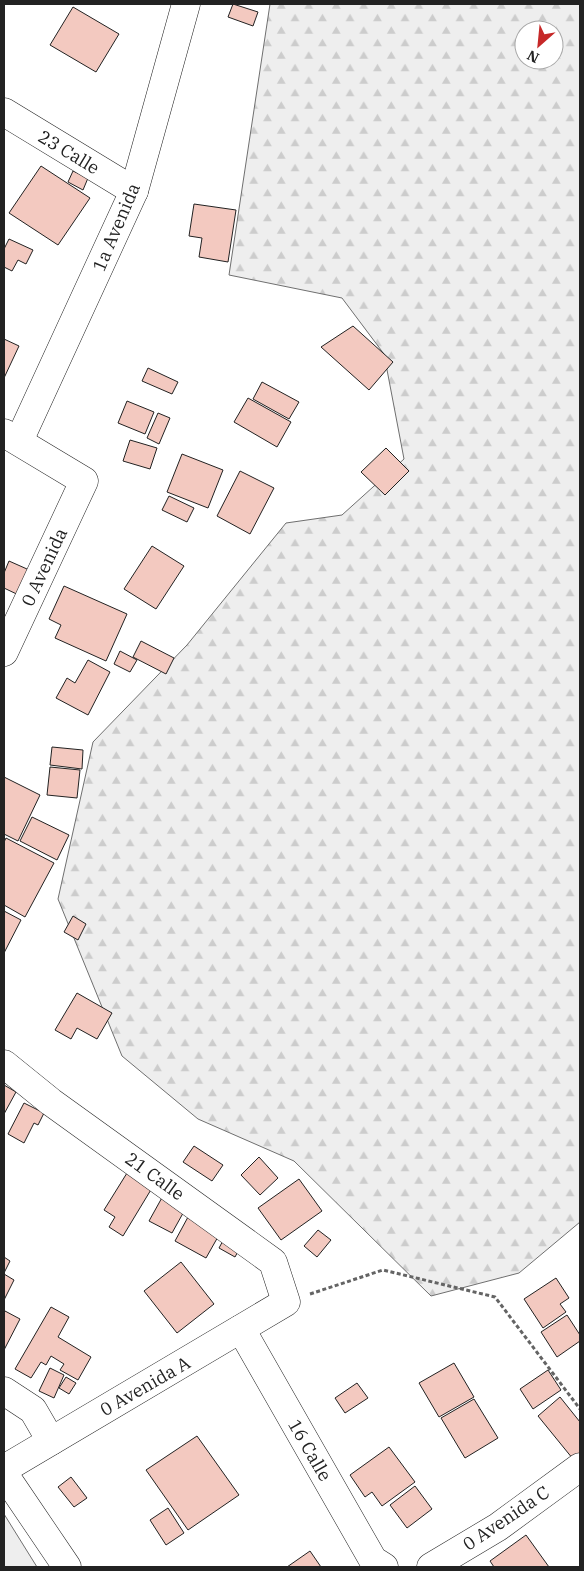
<svg xmlns="http://www.w3.org/2000/svg" width="584" height="1571" font-family="'IBM Plex Serif',serif">
	<defs>
		<pattern id="forest-firs" width="22" height="20" patternUnits="userSpaceOnUse" patternTransform="scale(1.25)"><rect width="22" height="20" fill="#eee"/><path d="M5 1l3.5 6h-7zM16 11l3.5 6h-7z" fill="#ccc"/></pattern>
	</defs>
	<rect width="100%" height="100%" fill="#fff"/>
	<path fill="url(#forest-firs)" stroke="#6f6f6f" fill-rule="evenodd" d="M270 4H580V1222L519 1273 431 1296 294 1161 198 1119 122 1056 58 899 93 742 187 645 286 523 342 515 404 459 384 354 342 298 229 275ZM524 30H554V60H524Z"/>
	<polygon fill="#eee" stroke="#6f6f6f" points="4,1514 37,1567 4,1567"/>
	<g fill="#f3c9c0" stroke="#222">
		<polygon points="233,4 258,12 253,26 228,17"/>
		<polygon points="73,7 119,34 96,72 50,45"/>
		<polygon points="41,166 90,198 58,245 9,213"/>
		<polygon points="73,171 88,178 83,190 68,182"/>
		<polygon points="194,204 236,210 228,262 199,257 202,238 189,236"/>
		<polygon points="9,239 33,250 26,264 18,260 12,271 4,267 4,249"/>
		<polygon points="353,326 393,362 369,390 321,347"/>
		<polygon points="4,339 19,346 4,378"/>
		<polygon points="148,368 178,382 172,394 142,381"/>
		<polygon points="262,382 299,402 289,419 253,399"/>
		<polygon points="248,398 291,422 277,447 234,422"/>
		<polygon points="127,401 154,412 145,434 118,423"/>
		<polygon points="158,413 170,418 159,444 147,438"/>
		<polygon points="130,440 157,448 150,469 123,461"/>
		<polygon points="386,448 409,471 385,495 361,472"/>
		<polygon points="182,454 223,470 208,508 167,492"/>
		<polygon points="240,471 274,488 250,534 217,516"/>
		<polygon points="169,496 194,508 187,522 162,510"/>
		<polygon points="152,546 184,566 156,609 124,589"/>
		<polygon points="9,561 36,573 25,598 4,588 4,573"/>
		<polygon points="64,586 127,614 106,661 55,638 61,625 49,619"/>
		<polygon points="141,641 174,658 166,674 133,657"/>
		<polygon points="120,651 137,660 130,672 114,664"/>
		<polygon points="88,660 110,672 88,715 56,698 67,678 75,683"/>
		<polygon points="52,747 83,750 82,769 50,765"/>
		<polygon points="50,767 80,770 77,798 47,795"/>
		<polygon points="4,777 40,795 18,841 4,834"/>
		<polygon points="32,817 69,835 57,860 20,841"/>
		<polygon points="6,838 54,863 25,917 4,905 4,842"/>
		<polygon points="4,911 21,920 4,953"/>
		<polygon points="73,916 86,924 78,940 64,932"/>
		<polygon points="77,993 112,1013 97,1039 77,1028 71,1039 55,1030"/>
		<polygon points="4,1085 16,1092 4,1114"/>
		<polygon points="24,1103 44,1113 38,1125 34,1123 24,1143 8,1134"/>
		<polygon points="194,1146 223,1165 212,1181 183,1162"/>
		<polygon points="259,1157 278,1178 260,1195 241,1175"/>
		<polygon points="127,1173 152,1188 123,1236 109,1227 115,1217 104,1210"/>
		<polygon points="299,1179 322,1211 281,1240 258,1208"/>
		<polygon points="164,1194 187,1206 172,1233 149,1221"/>
		<polygon points="188,1217 219,1235 206,1258 175,1241"/>
		<polygon points="318,1230 331,1240 317,1257 304,1246"/>
		<polygon points="225,1237 241,1246 235,1257 219,1248"/>
		<polygon points="4,1257 10,1261 4,1273"/>
		<polygon points="181,1262 214,1304 177,1333 144,1291"/>
		<polygon points="4,1274 14,1280 4,1300"/>
		<polygon points="556,1278 569,1298 560,1304 566,1312 543,1328 524,1299"/>
		<polygon points="51,1307 69,1317 58,1337 91,1357 78,1380 60,1370 64,1364 51,1356 46,1365 41,1362 31,1378 15,1369"/>
		<polygon points="5,1311 20,1319 4,1350 4,1313"/>
		<polygon points="567,1315 580,1335 580,1341 557,1357 541,1332"/>
		<polygon points="454,1363 474,1397 439,1417 419,1383"/>
		<polygon points="50,1368 64,1375 54,1398 39,1391"/>
		<polygon points="548,1370 561,1390 533,1409 520,1389"/>
		<polygon points="66,1377 76,1383 69,1394 59,1388"/>
		<polygon points="357,1383 368,1398 345,1413 335,1398"/>
		<polygon points="560,1397 580,1422 580,1453 573,1459 538,1416"/>
		<polygon points="474,1399 498,1438 465,1458 441,1418"/>
		<polygon points="197,1436 239,1495 188,1530 146,1470"/>
		<polygon points="389,1447 415,1482 382,1506 372,1492 365,1497 350,1475"/>
		<polygon points="71,1477 87,1498 74,1507 58,1487"/>
		<polygon points="415,1486 432,1509 407,1528 390,1505"/>
		<polygon points="168,1508 184,1533 166,1545 150,1520"/>
		<polygon points="526,1535 549,1567 494,1567 490,1561"/>
		<polygon points="310,1551 321,1567 287,1567"/>
	</g>
	<g fill="none" stroke-linecap="round" stroke-linejoin="round">
		<g stroke="#222" stroke-width="29">
			<g id="minor">
				<polyline points="4,112 134,191"/>
				<polyline points="4,433 84,481 4,652"/>
				<polyline points="19,441 134,191 186,4"/>
				<polyline points="4,1064 51,1102 273,1262 286,1302 4,1469"/>
				<polyline points="241,1329 373,1560 384,1567"/>
				<polyline points="4,1391 33,1410 51,1441"/>
				<polyline points="4,1474 67,1567"/>
				<polyline points="431,1567 498,1527 580,1467"/>
			</g>
		</g>
		<polyline stroke="#646464" stroke-width="3" stroke-dasharray="4 2.5" stroke-linecap="butt" points="310,1294 383,1270 495,1297 580,1409"/>
		<use href="#minor" stroke="#fff" stroke-width="28"/>
	</g>
	<g text-anchor="middle" dominant-baseline="central" stroke-width="4" stroke-linejoin="round" paint-order="stroke">
		<g font-size="18" fill="#222" stroke="#fff">
			<text transform="translate(69 152) rotate(31)">23 Calle</text>
			<text transform="translate(116 227) rotate(-67)">1a Avenida</text>
			<text transform="translate(44 567) rotate(-65)">0 Avenida</text>
			<text transform="translate(155 1176) rotate(36)">21 Calle</text>
			<text transform="translate(145 1386) rotate(-30)">0 Avenida A</text>
			<text transform="translate(310 1450) rotate(60)">16 Calle</text>
			<text transform="translate(506 1518) rotate(-34)">0 Avenida C</text>
		</g>
	</g>
	<rect width="584" height="1571" fill="none" stroke="#222222" stroke-width="10"/>
	<g transform="translate(539 45) rotate(207)"><circle r="24" fill="#ffffff" stroke="#a7a7a7"/>
	<path d="M0-4L9 19L0 12L-9 19Z" fill="#c62828"/>
	<text y="-8" font-size="14" font-weight="bold" text-anchor="middle" fill="#222222">N</text>
	</g>
</svg>
